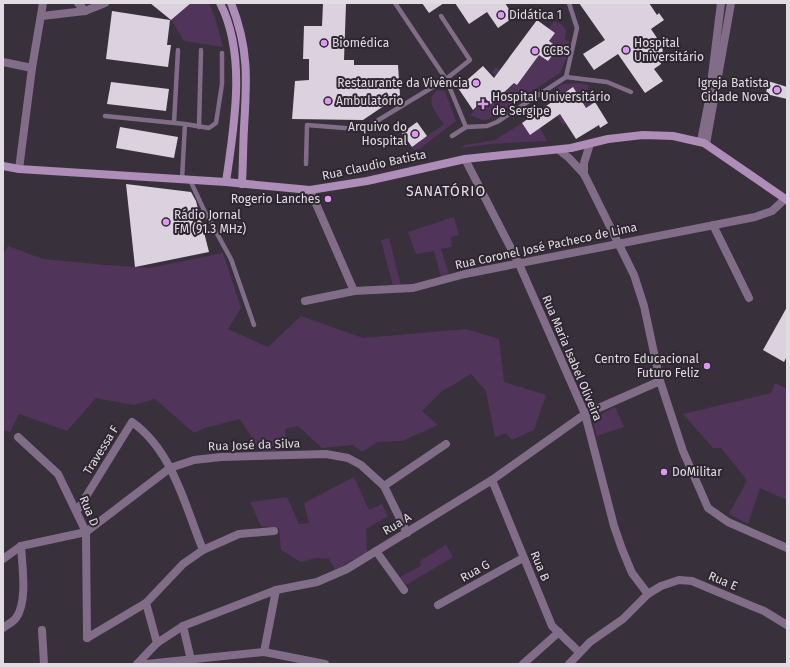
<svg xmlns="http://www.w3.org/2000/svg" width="790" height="667" font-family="'Fira Sans',sans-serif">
	<rect width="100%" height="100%" fill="#38303b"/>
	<g fill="#51345a">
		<polygon points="191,3 209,3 215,18 223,47 184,41 171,20"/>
		<path d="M554 21C566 26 567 28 565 40L569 41 567 56 560 73 489 119 482 120 470 115 485 98 491 104 506 90 492 72 496 67 500 70 499 72 517 85 539 55 558 48 549 41 555 33 549 28Z"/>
		<polygon points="579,83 589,85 587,92 597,95 599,90 601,94 597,97 598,100 571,118 572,119 563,125 557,116 571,107 557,87 564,84"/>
		<path d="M438 90 445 91 456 121 402 162 414 152 412 147 444 124C437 114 423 100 438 90Z"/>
		<polygon points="522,123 530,135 540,128 547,141 490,144 461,148 465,145 495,140"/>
		<polygon points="454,217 459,235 451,237 452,247 441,249 449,274 441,277 434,251 416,254 408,232"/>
		<polygon points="389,238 401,286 393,286 381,240"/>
		<polygon points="8,246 43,259 105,265 149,268 223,253 241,308 228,329 268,347 301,316 363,338 466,329 499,339 504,382 546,395 534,430 512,440 506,433 495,437 486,391 471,374 441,392 422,411 438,425 402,441 378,442 362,452 353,445 322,448 298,426 285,429 287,450 261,452 240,419 205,428 194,433 155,399 134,405 96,398 67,431 19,414 10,432 3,430 3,254"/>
		<polygon points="775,383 787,389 787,500 760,488 748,524 729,514 747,480 721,448 713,448 683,414 771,393"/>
		<polygon points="615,407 624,427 597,436 592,419"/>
		<polygon points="354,477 369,510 382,504 388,516 366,529 367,552 335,570 329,559 316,558 301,562 281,550 279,528 261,526 250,502 287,497 299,524 309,523 304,503"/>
		<polygon points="446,545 453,557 406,585 400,577 421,566 420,561"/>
	</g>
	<g fill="#dcd1df">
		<polygon points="150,3 191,3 171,20"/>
		<polygon points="323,3 346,4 344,60 354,60 354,65 398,65 400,95 363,120 292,119 295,81 309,80 309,59 303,59 304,26 322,26"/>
		<polygon points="422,3 444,3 429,13"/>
		<polygon points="455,3 505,3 514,17 498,28 487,12 469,24"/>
		<polygon points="579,3 649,3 657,15 659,13 664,20 651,29 663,47 661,64 654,69 663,81 645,93 618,54 594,70 583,54 605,40"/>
		<polygon points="112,11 170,20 167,45 171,45 168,67 106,59"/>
		<polygon points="537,20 555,33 549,41 558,48 548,61 539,55 517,85 514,83 491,104 485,98 473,110 458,88 483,66 494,78"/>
		<polygon points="768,81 787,87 787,99 766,94"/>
		<polygon points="111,82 169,89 166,111 107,104"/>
		<polygon points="573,87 586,108 595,102 608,123 600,128 599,125 576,139 560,114 530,135 522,123"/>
		<polygon points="417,122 427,136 412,147 402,133"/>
		<polygon points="120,127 178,137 174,158 116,148"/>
		<polygon points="126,184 191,192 196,201 209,252 135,267"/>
		<polygon points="787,307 787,356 784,362 763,350"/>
	</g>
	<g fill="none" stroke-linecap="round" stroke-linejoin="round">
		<g stroke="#826d88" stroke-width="4.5">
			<polyline points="395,3 446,79 466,127"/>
			<polyline points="566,77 607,82 631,92"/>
			<polyline points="105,116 185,124 182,179"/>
			<polyline points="174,123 178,50"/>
			<polyline points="185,124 209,128 216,123 222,84 222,53"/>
			<polyline points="199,127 201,50"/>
			<polyline points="452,136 466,127 487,126 497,122 566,77 577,28 569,3"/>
			<polyline points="306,164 307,125 357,129 367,127 446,79 470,60 441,16"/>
			<polyline points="190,180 204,210 231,259 254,325"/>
		</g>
		<g stroke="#826d88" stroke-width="8">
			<polyline points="78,3 85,11"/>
			<polyline points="42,16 85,11 105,3"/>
			<polyline points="3,62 32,68"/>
			<polyline points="701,141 709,100 721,3"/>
			<polyline points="706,144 731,3"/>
			<polyline points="559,150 569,158 584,174 634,275 644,306 660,381 683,451 708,508 728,522 787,548"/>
			<polyline points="465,159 519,264 585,414 614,526 622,549 632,573 648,594"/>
			<polyline points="19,169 32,68 43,3"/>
			<polyline points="584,174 584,163 590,144"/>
			<polyline points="310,190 354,291"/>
			<polyline points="713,225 749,298"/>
			<polyline points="305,301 354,291 413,288 465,274 755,217 772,211 785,199"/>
			<polyline points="18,437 58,474 86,532 87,638"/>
			<polyline points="492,480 552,626 579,652"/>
			<polyline points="384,486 446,444"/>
			<path d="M77 511 132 422C173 451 185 506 203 550"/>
			<polyline points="376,551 404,590"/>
			<polyline points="3,559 21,546 86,532 170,468 194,460 221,457 326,454 348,458 361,465 384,486 407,533"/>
			<polyline points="146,603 157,643"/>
			<polyline points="438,605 523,558"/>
			<polyline points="183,626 191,660"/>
			<path d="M3 628C7 625 13 622 16 618 28 602 22 565 21 546"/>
			<polyline points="42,630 44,664"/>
			<polyline points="87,638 146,603 183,564 203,550 239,534 274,531"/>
			<polyline points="264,652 276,590"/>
			<polyline points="137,664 157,643 183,626 276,590 317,582 347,569 492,480 585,414 660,381"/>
			<polyline points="146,664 264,652 325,664"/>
			<polyline points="523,664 559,632"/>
			<polyline points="569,664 590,642 623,619 648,594 661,586 679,580 692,581 718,592 764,611 787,625"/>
		</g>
		<g stroke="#ae8db8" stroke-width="8">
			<path d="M220 3C247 55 234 126 226 182"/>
			<path d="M231 3C249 48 247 80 244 128 243 146 243 165 242 184"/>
			<polyline points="3,166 19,169 226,182 310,190 367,181 465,159 571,148 608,139 643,135 673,136 704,143 787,200"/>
		</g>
	</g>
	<g fill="#de98f2" stroke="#2e2630" stroke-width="1.5">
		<circle cx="501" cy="15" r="4"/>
		<circle cx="324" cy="43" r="4"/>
		<circle cx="626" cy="50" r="4"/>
		<circle cx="535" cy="51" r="4"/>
		<circle cx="476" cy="83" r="4"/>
		<circle cx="777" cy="90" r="4"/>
		<circle cx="328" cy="101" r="4"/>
		<path d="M481 98h4v4h4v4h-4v4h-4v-4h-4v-4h4z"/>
		<circle cx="415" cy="134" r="4"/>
		<circle cx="328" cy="199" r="4"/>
		<circle cx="166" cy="222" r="4"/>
		<circle cx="707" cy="366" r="4"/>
		<circle cx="664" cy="472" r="4"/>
	</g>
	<g text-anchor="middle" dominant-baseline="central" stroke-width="4" stroke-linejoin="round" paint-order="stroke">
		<g font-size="12" fill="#e1dbe2" stroke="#2e2630" text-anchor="start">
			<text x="509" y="15">Didática 1</text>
			<text x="332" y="43">Biomédica</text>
			<text x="634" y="43">Hospital<tspan x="634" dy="14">Universitário</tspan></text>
			<text x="543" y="51">CCBS</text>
			<text x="468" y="83" text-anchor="end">Restaurante da Vivência</text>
			<text x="769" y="83" text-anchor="end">Igreja Batista<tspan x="769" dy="14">Cidade Nova</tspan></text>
			<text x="492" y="97">Hospital Universitário<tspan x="492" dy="14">de Sergipe</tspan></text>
			<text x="336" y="101">Ambulatório</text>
			<text x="407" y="127" text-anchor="end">Arquivo do<tspan x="407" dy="14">Hospital</tspan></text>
			<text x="320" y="199" text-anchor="end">Rogerio Lanches</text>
			<text x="174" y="215">Rádio Jornal<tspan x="174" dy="14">FM (91.3 MHz)</tspan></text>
			<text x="699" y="359" text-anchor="end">Centro Educacional<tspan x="699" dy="14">Futuro Feliz</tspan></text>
			<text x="672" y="472">DoMilitar</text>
		</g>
		<g font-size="12" fill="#e1dbe2" stroke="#2e2630">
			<text transform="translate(374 165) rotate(-12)">Rua Claudio Batista</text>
			<text transform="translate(546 246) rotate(-12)">Rua Coronel José Pacheco de Lima</text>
			<text transform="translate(572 358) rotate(67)">Rua Maria Isabel Oliveira</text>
			<text transform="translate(254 445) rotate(-2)">Rua José da Silva</text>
			<text transform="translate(101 450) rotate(-58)">Travessa F</text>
			<text transform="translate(89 511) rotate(67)">Rua D</text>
			<text transform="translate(397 524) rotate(-31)">Rua A</text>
			<text transform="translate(540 566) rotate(67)">Rua B</text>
			<text transform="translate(475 571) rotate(-29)">Rua G</text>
			<text transform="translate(723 581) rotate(23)">Rua E</text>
		</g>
		<g font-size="14" letter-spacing="1" fill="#e7dcea" stroke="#2e2630">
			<text x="446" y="191">SANATÓRIO</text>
		</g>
	</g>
	<rect width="790" height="667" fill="none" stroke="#e1dbe2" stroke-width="8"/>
</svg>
